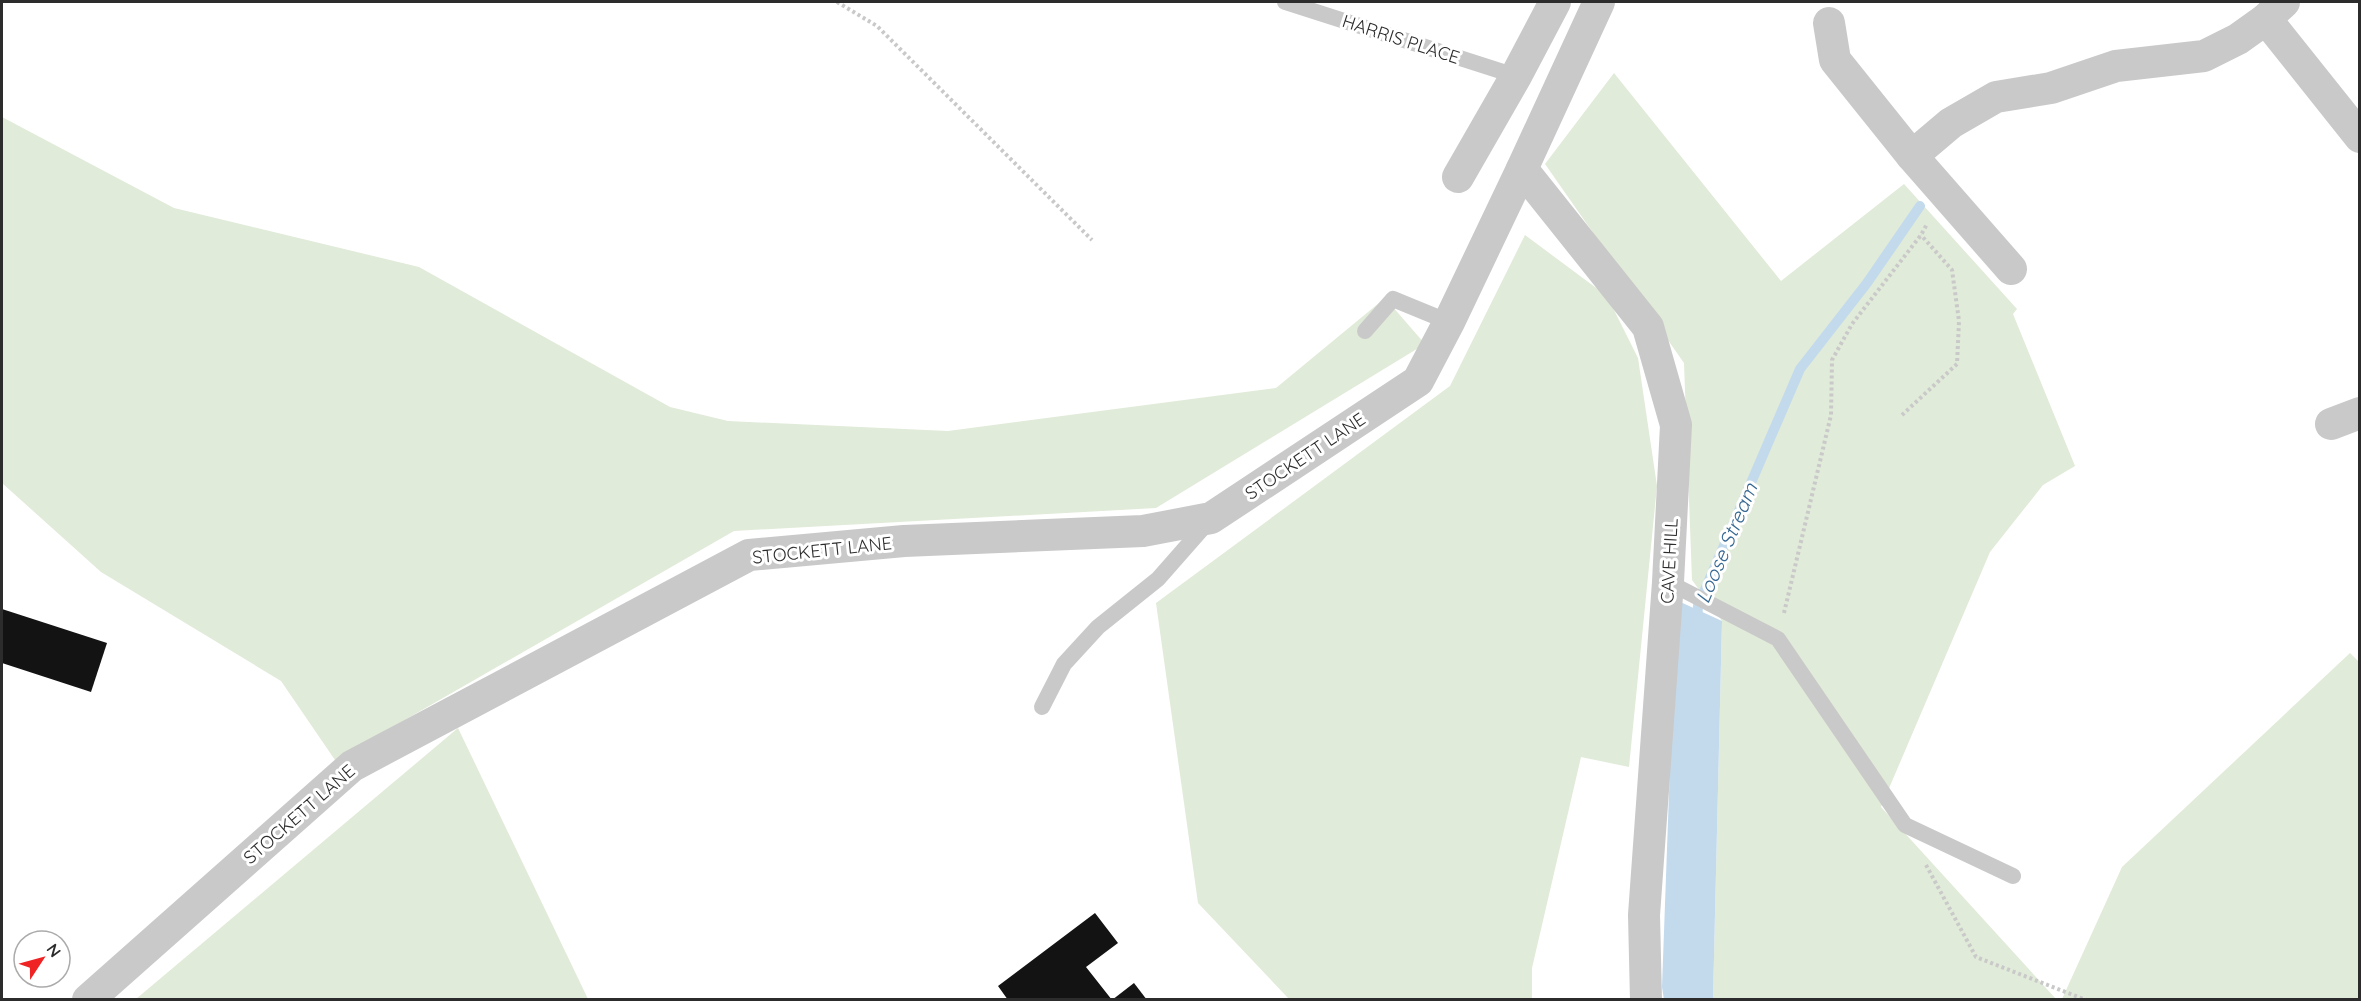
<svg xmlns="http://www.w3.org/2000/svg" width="2361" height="1001" font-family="Quicksand,sans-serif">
	<rect width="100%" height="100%" fill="#fff"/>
	<g fill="#e1ebd9">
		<polygon points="1614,73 1781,281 1904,184 2017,309 2013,314 2075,466 2043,485 1990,552 1881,807 2056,999 1713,999 1722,621 1692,580 1684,363 1545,164"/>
		<polygon points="2,117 174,208 419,267 670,407 728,421 948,431 1276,388 1385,298 1425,344 1156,508 734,531 335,760 281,681 101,572 2,483"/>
		<polygon points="1525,235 1607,296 1638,358 1657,486 1629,767 1581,757 1532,968 1532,999 1289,999 1198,903 1156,603 1450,386"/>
		<polygon points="2350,653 2360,663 2359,999 2062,999 2122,867"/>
		<polygon points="458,728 588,999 136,999"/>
	</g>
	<polygon fill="#c3daed" points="1676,600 1722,621 1713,999 1664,1000 1662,987"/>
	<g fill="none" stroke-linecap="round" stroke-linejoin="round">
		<polyline stroke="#c3daed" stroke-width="10" points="1697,622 1698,606 1800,369 1867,283 1920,206"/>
	</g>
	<g fill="#131313">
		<polygon points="2,609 107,643 91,692 2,663"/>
		<polygon points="1095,913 1118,943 1086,967 1112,1000 1008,1000 998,986"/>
		<polygon points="1134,983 1147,1000 1112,1000"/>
	</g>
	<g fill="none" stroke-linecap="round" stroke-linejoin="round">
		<g stroke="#c9c9c9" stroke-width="4" stroke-dasharray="3 3" stroke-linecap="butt">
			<polyline points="837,2 877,26 1092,240"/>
			<polyline points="1902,415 1957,364 1959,321 1952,270 1921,235"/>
			<polyline points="1784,613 1831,415 1832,360 1852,324 1921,235 1927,224"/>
			<polyline points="1926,865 1976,957 2086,1000"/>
		</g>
		<g stroke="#c9c9c9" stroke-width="16">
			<polyline points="1285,2 1516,76"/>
			<polyline points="1365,331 1393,299 1449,322"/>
			<polyline points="1668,582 1778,639 1905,825 2013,876"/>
			<polyline points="1042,707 1064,664 1098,627 1158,579 1209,521"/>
		</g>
		<g stroke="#c9c9c9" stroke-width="32">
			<polyline points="2266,19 2360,137"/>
			<polyline points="1829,23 1835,60 1912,156 2011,269"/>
			<polyline points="1912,156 1951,123 1996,97 2051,88 2116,66 2204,56 2238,39 2266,19 2284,2"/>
			<polyline points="1522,169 1648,327 1676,425 1668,582 1644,915 1646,1000"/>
			<polyline points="1458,177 1516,76 1555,2"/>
			<polyline points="2331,424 2360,413"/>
			<polyline points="88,1000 352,766 749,555 904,541 1143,531 1211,518 1418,381 1449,322 1522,169 1599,2"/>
		</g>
	</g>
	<g text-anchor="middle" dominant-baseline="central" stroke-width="6" stroke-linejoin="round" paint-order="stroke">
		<g font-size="18" fill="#2c2c2c" stroke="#fff">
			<text transform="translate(1401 39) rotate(18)">HARRIS PLACE</text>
			<text transform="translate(1305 456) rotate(-34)">STOCKETT LANE</text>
			<text transform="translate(822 550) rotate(-6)">STOCKETT LANE</text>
			<text transform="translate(1669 561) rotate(-87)">CAVE HILL</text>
			<text transform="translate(299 814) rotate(-41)">STOCKETT LANE</text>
		</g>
		<g font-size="20" font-style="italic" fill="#376892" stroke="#fff">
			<text transform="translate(1726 543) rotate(-67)">Loose Stream</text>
		</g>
	</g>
	<rect width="2361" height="1001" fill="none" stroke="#2c2c2c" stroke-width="6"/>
	<g transform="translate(42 959) rotate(54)"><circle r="28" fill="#ffffff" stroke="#ababab" stroke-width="1.5"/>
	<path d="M0-4.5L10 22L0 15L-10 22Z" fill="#ef2324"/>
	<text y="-9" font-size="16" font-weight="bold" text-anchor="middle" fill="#2c2c2c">N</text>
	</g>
</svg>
